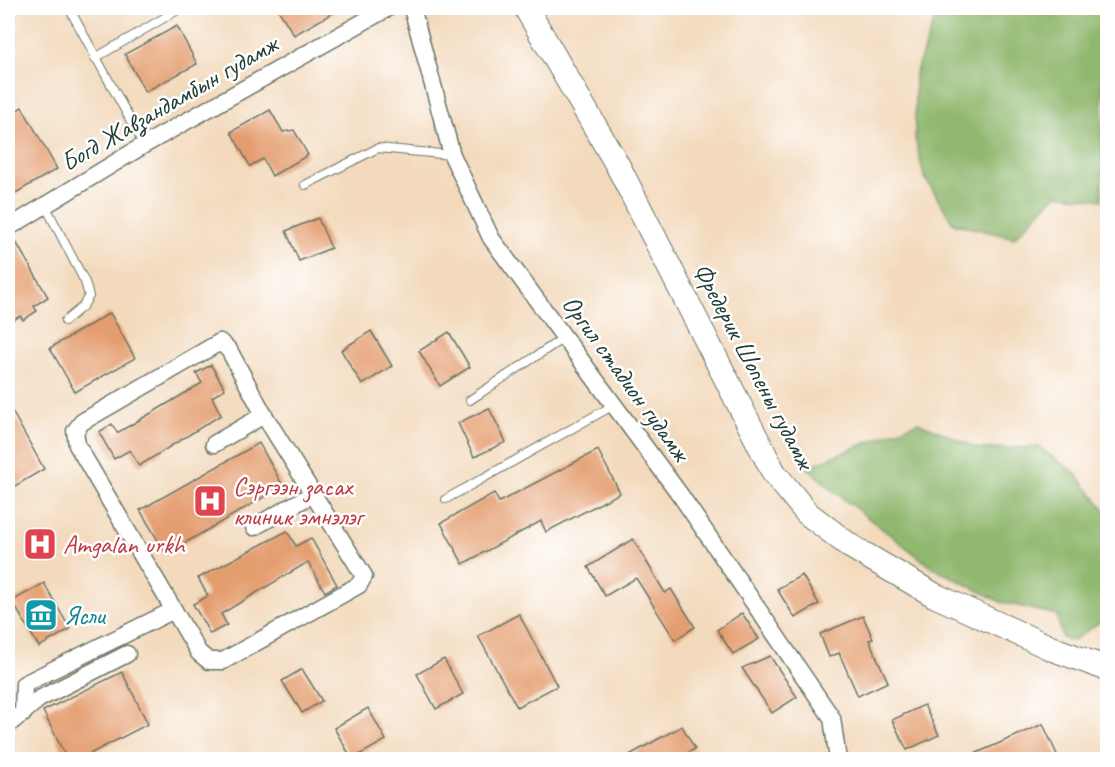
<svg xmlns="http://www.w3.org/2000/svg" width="1115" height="767" font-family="Caveat,sans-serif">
	<rect width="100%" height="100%" fill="#fff"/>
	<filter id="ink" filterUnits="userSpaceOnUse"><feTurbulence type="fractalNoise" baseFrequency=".0167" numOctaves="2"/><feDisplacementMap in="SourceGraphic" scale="12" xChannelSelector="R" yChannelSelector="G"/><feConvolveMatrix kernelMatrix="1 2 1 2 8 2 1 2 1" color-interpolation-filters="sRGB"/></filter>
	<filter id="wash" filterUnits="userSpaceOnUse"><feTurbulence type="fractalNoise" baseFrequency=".008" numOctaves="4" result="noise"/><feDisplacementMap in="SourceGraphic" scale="24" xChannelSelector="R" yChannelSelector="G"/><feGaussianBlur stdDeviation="1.35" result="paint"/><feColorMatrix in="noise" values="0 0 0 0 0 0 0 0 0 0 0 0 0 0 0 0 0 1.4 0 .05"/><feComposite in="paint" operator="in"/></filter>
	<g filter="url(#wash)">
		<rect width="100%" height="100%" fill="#f3dabd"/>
		<g fill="#90b86e" stroke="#587a51" stroke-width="1.5">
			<polygon points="939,8 1107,8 1107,72 1103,76 1102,200 1057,194 1014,238 953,223 924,176 915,138 915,74"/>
			<polygon points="918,422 979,449 1039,447 1074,472 1107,512 1108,613 1103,620 1072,641 1062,638 1057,615 1001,602 932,567 837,494 807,467"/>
		</g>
		<g id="blocks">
			<g fill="#e49d6e">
				<polygon points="277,8 342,8 294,35"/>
				<polygon points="177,26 197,64 145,92 125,54"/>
				<polygon points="22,107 57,169 14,194 8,183 8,116"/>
				<polygon points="270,110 283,132 294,130 308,155 272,176 263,159 250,166 231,132"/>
				<polygon points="318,218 331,248 299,261 286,231"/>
				<polygon points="13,237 48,297 34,306 37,311 23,320 20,316 8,323 8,238"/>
				<polygon points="110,313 135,358 75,392 50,348"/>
				<polygon points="371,331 392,366 362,385 341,350"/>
				<polygon points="449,332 470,367 440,386 419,351"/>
				<polygon points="211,365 225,389 212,397 221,415 139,466 130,450 114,459 99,432 112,424 117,433 155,411 202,383 196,373"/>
				<polygon points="8,404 44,469 8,490"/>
				<polygon points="489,408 506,442 474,457 458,423"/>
				<polygon points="259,443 283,486 166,554 140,510"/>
				<polygon points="598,450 620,493 546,532 541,521 463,564 441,523 494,493 499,502"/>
				<polygon points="287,531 296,546 311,538 337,585 325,592 308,562 221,614 227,625 210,634 193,604 208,596 198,578"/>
				<polygon points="633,539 665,593 671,589 695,627 675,640 636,578 605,596 588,567"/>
				<polygon points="802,575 819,604 795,618 777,589"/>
				<polygon points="44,583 70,629 39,647 12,601"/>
				<polygon points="742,613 759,639 733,654 717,630"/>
				<polygon points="519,614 557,686 517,707 478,636"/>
				<polygon points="863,616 873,639 869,640 888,682 858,696 839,653 829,657 820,634"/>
				<polygon points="770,656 797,697 772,713 742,668"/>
				<polygon points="444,659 463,694 436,709 417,674"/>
				<polygon points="302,669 322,701 302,713 282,681"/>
				<polygon points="122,672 148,724 80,759 67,759 43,711"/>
				<polygon points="924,705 939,735 907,750 892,720"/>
				<polygon points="368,708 386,740 352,759 334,728"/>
				<polygon points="1043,724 1059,759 963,759"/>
				<polygon points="682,726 695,749 676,759 622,759"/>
			</g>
		</g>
	</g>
	<g filter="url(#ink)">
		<use href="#blocks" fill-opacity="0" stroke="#697464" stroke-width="1.5"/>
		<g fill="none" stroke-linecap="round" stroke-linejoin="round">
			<g stroke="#697464" stroke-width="10">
				<g id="lane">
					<polyline points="69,8 144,145"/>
					<polyline points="95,58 176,11"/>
					<polyline points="305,185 378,148 452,155"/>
					<polyline points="45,205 85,282 89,296 82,307 65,321"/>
					<polyline points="470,400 565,337"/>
					<polyline points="446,499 614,405"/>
					<polyline points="234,760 240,756"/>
				</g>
			</g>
			<g stroke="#697464" stroke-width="19">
				<g id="street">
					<polyline points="412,8 452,155 491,238 681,496 832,718 838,760"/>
					<polyline points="8,228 144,145 388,8"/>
					<polygon points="220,342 229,350 264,415 364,576 359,585 223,661 209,661 199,653 77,445 75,431 82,422"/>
					<polyline points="214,444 264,415"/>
					<polyline points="254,527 313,494"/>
					<polyline points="23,714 24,684 174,610"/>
					<polyline points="8,725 39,699 127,654"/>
				</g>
			</g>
			<g stroke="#697464" stroke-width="26">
				<polyline id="secondary" points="526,8 618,166 774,473 807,513 850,546 934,595 1053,649 1108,669"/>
			</g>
			<use href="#lane" stroke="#fff" stroke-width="8"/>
			<use href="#street" stroke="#fff" stroke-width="16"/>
			<use href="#secondary" stroke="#fff" stroke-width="24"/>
		</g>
	</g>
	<defs>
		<g id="hospital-square" transform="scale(1.725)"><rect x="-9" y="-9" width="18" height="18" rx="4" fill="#e0444e" stroke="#fff"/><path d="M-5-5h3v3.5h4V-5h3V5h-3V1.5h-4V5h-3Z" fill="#fff"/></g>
		<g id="museum-square" transform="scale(1.725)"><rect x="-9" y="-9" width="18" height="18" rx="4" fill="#0f9aa8" stroke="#fff"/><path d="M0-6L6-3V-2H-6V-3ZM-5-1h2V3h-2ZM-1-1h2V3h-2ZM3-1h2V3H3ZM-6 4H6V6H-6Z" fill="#fff"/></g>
	</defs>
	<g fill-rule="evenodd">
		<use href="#hospital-square" x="210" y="501"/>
		<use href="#hospital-square" x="40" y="544"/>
		<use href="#museum-square" x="41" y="615"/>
	</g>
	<g text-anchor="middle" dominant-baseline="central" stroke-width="5" stroke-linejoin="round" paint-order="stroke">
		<g font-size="26" fill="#1f3d34" stroke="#fff">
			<text transform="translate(169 103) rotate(-30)">Богд Жавзандамбын гудамж</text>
			<text transform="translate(754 366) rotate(62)">Фредерик Шопены гудамж</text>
			<text transform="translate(626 378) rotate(54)">Оргил стадион гудамж</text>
		</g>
		<g font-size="26" fill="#be3a42" stroke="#fff" text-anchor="start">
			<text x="233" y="486">Сэргээн засах<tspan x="233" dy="30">клиник эмнэлэг</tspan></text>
			<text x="63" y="544">Amgalan urkh</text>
		</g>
		<g font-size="26" fill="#0d838f" stroke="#fff" text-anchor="start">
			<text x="64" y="615">Ясли</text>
		</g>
	</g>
	<rect width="1115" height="767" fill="none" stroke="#fff" stroke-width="30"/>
</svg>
